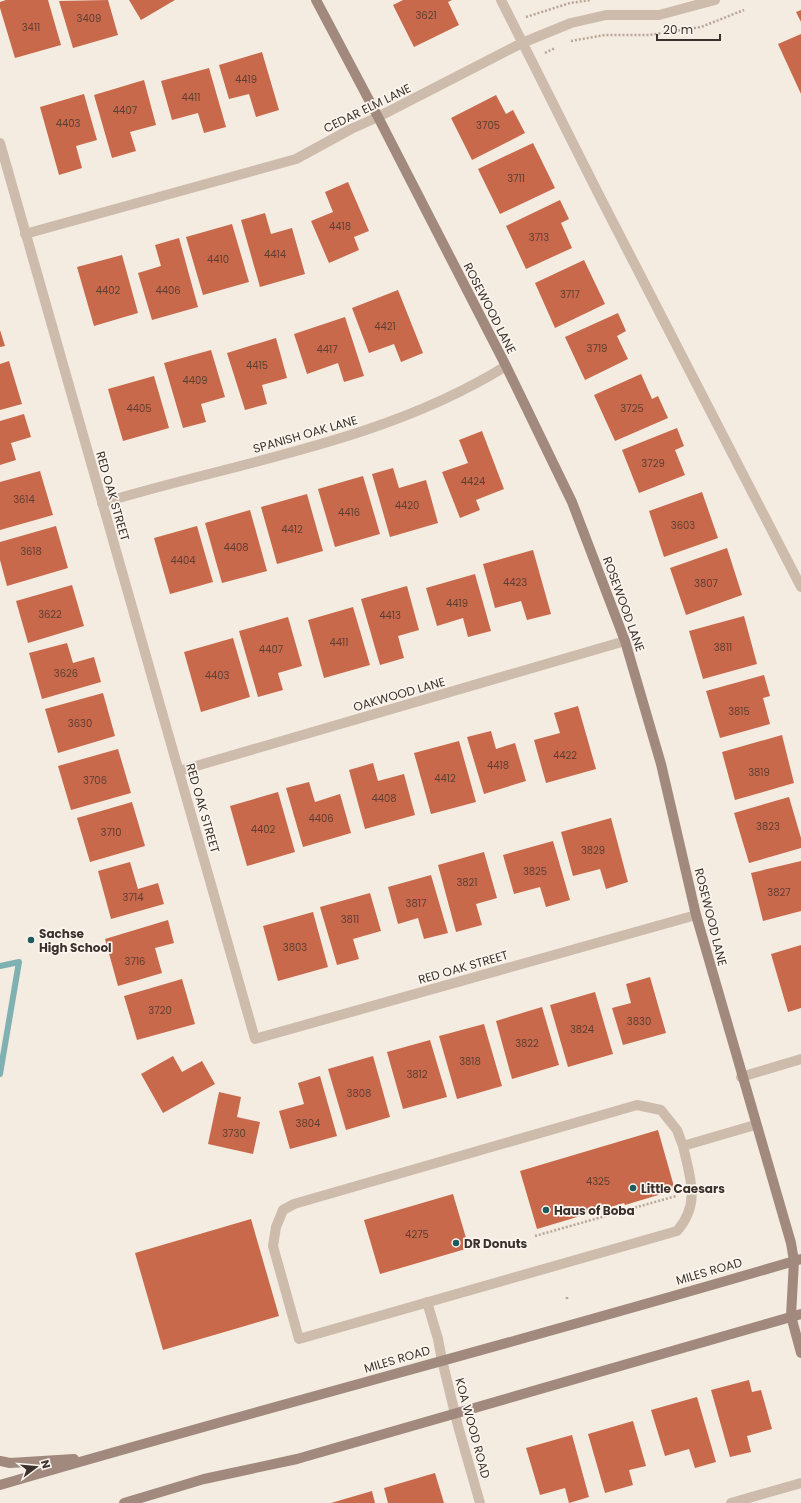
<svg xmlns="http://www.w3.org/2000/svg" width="801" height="1503" font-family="Poppins,sans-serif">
	<rect width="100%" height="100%" fill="#f4ebe1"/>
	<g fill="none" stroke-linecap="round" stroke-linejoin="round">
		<polyline stroke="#7fb0b2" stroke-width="6" points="0,966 19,962 0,1074"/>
	</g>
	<g fill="#c8694b">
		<polygon points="6,0 48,0 61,45 15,58 0,8 0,2"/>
		<polygon points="108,0 118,35 73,48 59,1"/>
		<polygon points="129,0 175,0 141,20"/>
		<polygon points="403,0 452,0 448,2 459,25 414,47 393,5"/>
		<polygon points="801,10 801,22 796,12"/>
		<polygon points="801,34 801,94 778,44"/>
		<polygon points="262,52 279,110 256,117 249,94 229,99 219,65"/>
		<polygon points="209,68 226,127 204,133 198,113 172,120 161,81"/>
		<polygon points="144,80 156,125 130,132 136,151 112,158 94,95"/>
		<polygon points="84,94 97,140 76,146 82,168 59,175 40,107"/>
		<polygon points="496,95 506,114 513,110 525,133 472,160 451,118"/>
		<polygon points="533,143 555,188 500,214 478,169"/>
		<polygon points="348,182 369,231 354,237 359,250 329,263 311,221 333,212 325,192"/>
		<polygon points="560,200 569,219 561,223 572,248 526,269 506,226"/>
		<polygon points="265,213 271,234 292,228 305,274 260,287 241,220"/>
		<polygon points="232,224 249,282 203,295 186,237"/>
		<polygon points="179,238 198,307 152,320 138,273 161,266 155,245"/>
		<polygon points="122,255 138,313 94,326 77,267"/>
		<polygon points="584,260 605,304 555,328 535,283"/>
		<polygon points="398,290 423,353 401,362 394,344 369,353 352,308"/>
		<polygon points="618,313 626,331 617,336 628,359 585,380 565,337"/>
		<polygon points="345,317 364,376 344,382 338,363 307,374 294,334"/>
		<polygon points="0,330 5,346 0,347"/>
		<polygon points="276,338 287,378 262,385 267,404 245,410 227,353"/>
		<polygon points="211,350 225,397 201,404 206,422 183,428 164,363"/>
		<polygon points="9,361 22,404 0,410 0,364"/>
		<polygon points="641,374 652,399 658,396 668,418 615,441 594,395"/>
		<polygon points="154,376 169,428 123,441 108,389"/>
		<polygon points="24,414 31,437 11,443 16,460 0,465 0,421"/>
		<polygon points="677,428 684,446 675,450 685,475 639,493 622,450"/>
		<polygon points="482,431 504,489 476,500 480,510 460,518 442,472 468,463 459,440"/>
		<polygon points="393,468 399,488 426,480 438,523 390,537 372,474"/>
		<polygon points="40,471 53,515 0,530 0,482"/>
		<polygon points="363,476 380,534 335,547 318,489"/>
		<polygon points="702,492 718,538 664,557 649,511"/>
		<polygon points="307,494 323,551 277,564 261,507"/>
		<polygon points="250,510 267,571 222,583 205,523"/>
		<polygon points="56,526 68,568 7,586 0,560 0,542"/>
		<polygon points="197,526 213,582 170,594 154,538"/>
		<polygon points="727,548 742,595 686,615 670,568"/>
		<polygon points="533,550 551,614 527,620 521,601 495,608 483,564"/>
		<polygon points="475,574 491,631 468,637 463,618 437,626 426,588"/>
		<polygon points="72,585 84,626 28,643 16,601"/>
		<polygon points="407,586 419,630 398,636 404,658 380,665 361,599"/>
		<polygon points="353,607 370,665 324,678 308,620"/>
		<polygon points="744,616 757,664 703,679 689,631"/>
		<polygon points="288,617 302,666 278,673 283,690 258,697 239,631"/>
		<polygon points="233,638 250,697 201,712 184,652"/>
		<polygon points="67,643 73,663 94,657 101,682 42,699 29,653"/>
		<polygon points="764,675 770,696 763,698 770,724 720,738 706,691"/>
		<polygon points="103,693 115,736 58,753 45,709"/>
		<polygon points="578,706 596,769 546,783 534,740 560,733 554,713"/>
		<polygon points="491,731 496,749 515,743 526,781 484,794 467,737"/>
		<polygon points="782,735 794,783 735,800 722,752"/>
		<polygon points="459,741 476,802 431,814 414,753"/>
		<polygon points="118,749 131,793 71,810 58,766"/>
		<polygon points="373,763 378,781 404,774 415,815 365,829 349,770"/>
		<polygon points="309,782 315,802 340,794 351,833 303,847 286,788"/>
		<polygon points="278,792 295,852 247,866 230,806"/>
		<polygon points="789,797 801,838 801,848 749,863 734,813"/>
		<polygon points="132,802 145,846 90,862 77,818"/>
		<polygon points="611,818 628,882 606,889 600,869 573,876 561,832"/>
		<polygon points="553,841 570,900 546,907 540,887 514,894 503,855"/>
		<polygon points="484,852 497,898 476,904 482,925 456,932 438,865"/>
		<polygon points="801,861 801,911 763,921 751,873"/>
		<polygon points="130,862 138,889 158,883 164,904 111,919 98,871"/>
		<polygon points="431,875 448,933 424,939 418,918 398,924 388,887"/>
		<polygon points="370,893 381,931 353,939 359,959 337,965 320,907"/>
		<polygon points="313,912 328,967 278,981 263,926"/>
		<polygon points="168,920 174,943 155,948 162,973 118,986 105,939"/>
		<polygon points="801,945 801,1008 788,1012 771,954"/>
		<polygon points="650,977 666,1033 623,1045 612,1008 631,1003 626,984"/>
		<polygon points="182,979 195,1024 137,1040 124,996"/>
		<polygon points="595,992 613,1054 568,1067 550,1005"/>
		<polygon points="542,1007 559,1065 512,1079 496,1021"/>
		<polygon points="484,1024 502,1086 457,1099 439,1036"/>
		<polygon points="430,1040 447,1097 403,1109 387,1052"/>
		<polygon points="173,1056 182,1072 202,1061 215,1084 163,1113 141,1074"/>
		<polygon points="373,1056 390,1117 346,1130 328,1069"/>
		<polygon points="320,1076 337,1136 290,1149 279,1111 304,1104 298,1083"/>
		<polygon points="219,1092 241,1097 237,1117 260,1122 253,1154 208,1144"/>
		<polygon points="658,1130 675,1190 625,1205 624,1203 537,1229 520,1171"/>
		<polygon points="453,1194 469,1248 380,1274 364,1220"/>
		<polygon points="251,1219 279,1316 163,1350 135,1253"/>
		<polygon points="749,1380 752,1392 761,1390 772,1429 747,1436 751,1452 730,1457 711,1390"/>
		<polygon points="697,1397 716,1462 695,1468 689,1449 665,1456 651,1410"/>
		<polygon points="633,1421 646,1466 629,1470 633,1485 605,1493 588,1434"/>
		<polygon points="572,1435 589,1497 569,1503 565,1488 540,1495 526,1448"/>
		<polygon points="435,1473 444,1503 388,1503 384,1488"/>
		<polygon points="372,1491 375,1503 331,1503"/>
	</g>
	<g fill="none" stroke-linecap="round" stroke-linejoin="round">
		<g stroke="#b9a596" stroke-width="2.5" stroke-dasharray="2 2" stroke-linecap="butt">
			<polyline points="526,17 570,3 591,0"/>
			<polyline points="571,41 605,35 649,35 701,27 744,10"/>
			<polyline points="545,53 555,48"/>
			<polyline points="535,1236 676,1196"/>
			<polyline points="567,1297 567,1301"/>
		</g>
		<g stroke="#cdbbac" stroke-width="10">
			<polyline points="501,0 599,195 801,587"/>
			<path d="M683 1146C690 1177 701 1204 677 1231L299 1339 273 1246 276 1227 283 1210 294 1204 637 1105 661 1110 677 1130 683 1146 755 1125"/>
			<polyline points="427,1302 438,1339 442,1360"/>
		</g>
		<g stroke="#cdbbac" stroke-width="10">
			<polyline points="0,143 255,1039 696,915"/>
			<polyline points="25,234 296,159 351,129 378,117 522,43 571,23 606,15 659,15 715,0"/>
			<path d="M102 503C237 462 384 442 506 366"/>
			<polyline points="179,771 625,641"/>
			<polyline points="741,1077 801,1059"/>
			<polyline points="442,1360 458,1426 480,1503"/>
			<polyline points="731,1503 801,1483"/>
		</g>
		<g stroke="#a18a7d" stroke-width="10">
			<polyline points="316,0 378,117 506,366 572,502 625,641 661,764 696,915 791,1243 794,1261 791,1316 801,1353"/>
			<polyline points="0,1461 10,1463 74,1459"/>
			<path d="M0 1485C266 1407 535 1338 801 1259"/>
			<polyline points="124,1503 204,1479 297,1459 801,1314"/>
		</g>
	</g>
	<g fill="#1f5a5e" stroke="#fbf5ee" stroke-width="1.5">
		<circle cx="31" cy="940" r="4"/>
		<circle cx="633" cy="1188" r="4"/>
		<circle cx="546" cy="1210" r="4"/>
		<circle cx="456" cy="1243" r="4"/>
	</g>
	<g text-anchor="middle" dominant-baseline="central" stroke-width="3.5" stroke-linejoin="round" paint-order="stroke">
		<g font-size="10" fill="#5e3e33">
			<text x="426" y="15">3621</text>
			<text x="89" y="18">3409</text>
			<text x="31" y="27">3411</text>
			<text x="246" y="79">4419</text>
			<text x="191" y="97">4411</text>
			<text x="125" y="110">4407</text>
			<text x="68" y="123">4403</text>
			<text x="488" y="125">3705</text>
			<text x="516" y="178">3711</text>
			<text x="340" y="226">4418</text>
			<text x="539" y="237">3713</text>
			<text x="275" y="254">4414</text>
			<text x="218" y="259">4410</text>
			<text x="108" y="290">4402</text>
			<text x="168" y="290">4406</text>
			<text x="570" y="294">3717</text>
			<text x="385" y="326">4421</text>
			<text x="597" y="348">3719</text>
			<text x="327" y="349">4417</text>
			<text x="257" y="365">4415</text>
			<text x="195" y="380">4409</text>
			<text x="139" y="408">4405</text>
			<text x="632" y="408">3725</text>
			<text x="653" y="463">3729</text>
			<text x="473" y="481">4424</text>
			<text x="24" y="499">3614</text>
			<text x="407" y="505">4420</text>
			<text x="349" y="512">4416</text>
			<text x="683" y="525">3603</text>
			<text x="292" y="529">4412</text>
			<text x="236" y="547">4408</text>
			<text x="31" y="551">3618</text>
			<text x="183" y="560">4404</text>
			<text x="515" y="582">4423</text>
			<text x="706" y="583">3807</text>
			<text x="457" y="603">4419</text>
			<text x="50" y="614">3622</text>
			<text x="390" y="615">4413</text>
			<text x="339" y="642">4411</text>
			<text x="723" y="647">3811</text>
			<text x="271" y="649">4407</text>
			<text x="66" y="673">3626</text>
			<text x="217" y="675">4403</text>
			<text x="739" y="711">3815</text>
			<text x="80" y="723">3630</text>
			<text x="565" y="755">4422</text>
			<text x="498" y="765">4418</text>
			<text x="759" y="772">3819</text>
			<text x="445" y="778">4412</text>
			<text x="95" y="780">3706</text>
			<text x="384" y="798">4408</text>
			<text x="321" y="818">4406</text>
			<text x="768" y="826">3823</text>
			<text x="263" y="829">4402</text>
			<text x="111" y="832">3710</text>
			<text x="593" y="850">3829</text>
			<text x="535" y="871">3825</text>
			<text x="467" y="882">3821</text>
			<text x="779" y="892">3827</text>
			<text x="133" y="897">3714</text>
			<text x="416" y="903">3817</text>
			<text x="350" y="919">3811</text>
			<text x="295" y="947">3803</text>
			<text x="135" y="961">3716</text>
			<text x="160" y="1010">3720</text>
			<text x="639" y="1021">3830</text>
			<text x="582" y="1029">3824</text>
			<text x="527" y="1043">3822</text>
			<text x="470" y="1061">3818</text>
			<text x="417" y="1074">3812</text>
			<text x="359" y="1093">3808</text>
			<text x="308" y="1123">3804</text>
			<text x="234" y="1133">3730</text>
			<text x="598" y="1181">4325</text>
			<text x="417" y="1234">4275</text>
		</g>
		<g font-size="12" fill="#3b302b" stroke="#fbf5ee">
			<text transform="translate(367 108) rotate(-26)">CEDAR ELM LANE</text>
			<text transform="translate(490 308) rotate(63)">ROSEWOOD LANE</text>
			<text transform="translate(305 434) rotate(-16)">SPANISH OAK LANE</text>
			<text transform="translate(113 496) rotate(74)">RED OAK STREET</text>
			<text transform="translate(624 604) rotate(70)">ROSEWOOD LANE</text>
			<text transform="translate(399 694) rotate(-16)">OAKWOOD LANE</text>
			<text transform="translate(203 808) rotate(74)">RED OAK STREET</text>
			<text transform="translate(711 917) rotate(76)">ROSEWOOD LANE</text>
			<text transform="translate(463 967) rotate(-16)">RED OAK STREET</text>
			<text transform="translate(709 1271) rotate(-16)">MILES ROAD</text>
			<text transform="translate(397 1359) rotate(-16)">MILES ROAD</text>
			<text transform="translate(473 1428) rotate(75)">KOA WOOD ROAD</text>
		</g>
		<g font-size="12" font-weight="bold" fill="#3b302b" stroke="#fbf5ee" text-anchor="start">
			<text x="39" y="933">Sachse<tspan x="39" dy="14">High School</tspan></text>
			<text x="641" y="1188">Little Caesars</text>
			<text x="554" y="1210">Haus of Boba</text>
			<text x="464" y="1243">DR Donuts</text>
		</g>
	</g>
	<g transform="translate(36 1467) rotate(74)" stroke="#fbf5ee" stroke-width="3" paint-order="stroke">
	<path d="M0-3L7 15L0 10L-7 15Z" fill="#3b302b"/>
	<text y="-6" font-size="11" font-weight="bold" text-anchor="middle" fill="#3b302b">N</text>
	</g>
	<path d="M657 34v6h63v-6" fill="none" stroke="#3b302b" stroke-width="2"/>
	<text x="663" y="34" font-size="12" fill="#3b302b" stroke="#fbf5ee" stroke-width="3" paint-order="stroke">20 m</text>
</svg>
